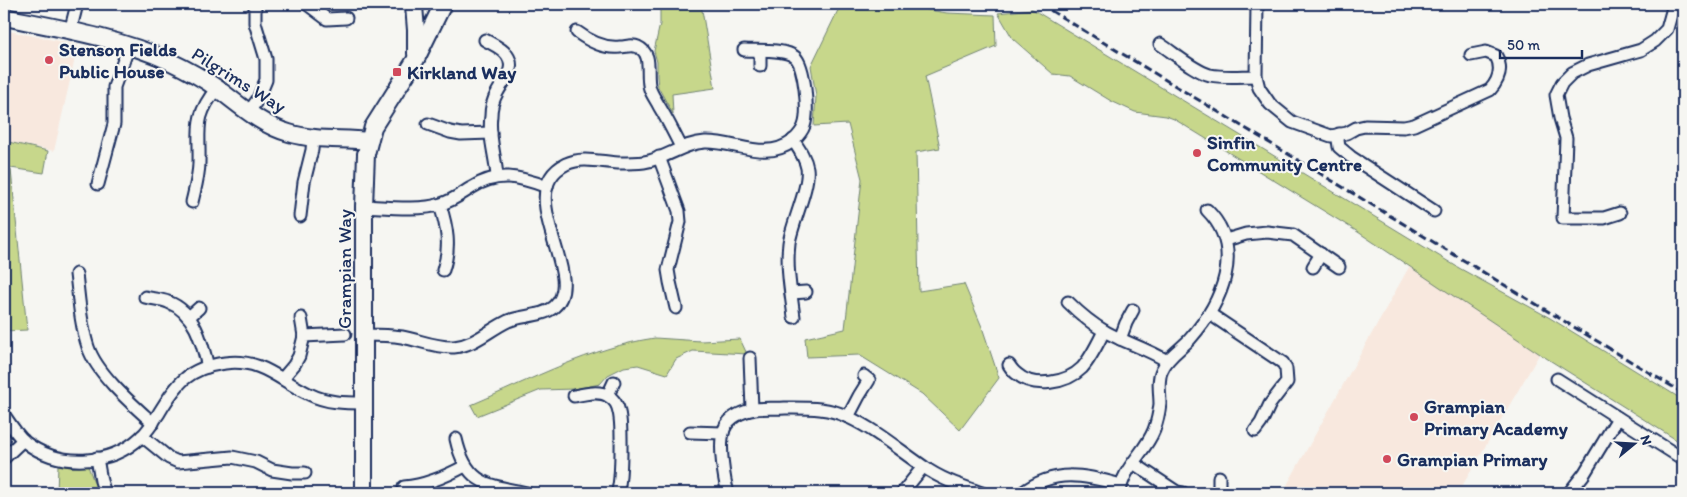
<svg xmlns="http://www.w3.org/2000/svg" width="1687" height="497" font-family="Itim,sans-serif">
	<rect width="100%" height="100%" fill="#f6f6f2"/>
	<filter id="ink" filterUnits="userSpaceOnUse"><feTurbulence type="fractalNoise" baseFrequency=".02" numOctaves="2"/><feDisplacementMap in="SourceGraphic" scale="10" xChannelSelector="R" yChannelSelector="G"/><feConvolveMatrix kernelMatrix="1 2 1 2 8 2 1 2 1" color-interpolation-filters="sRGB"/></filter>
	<g filter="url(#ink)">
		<g fill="#f8e8de">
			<polygon points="4,30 78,45 54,151 4,141 4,131 10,101 4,99"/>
			<polygon points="1409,267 1543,348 1458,493 1286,493 1287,485"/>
		</g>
		<g fill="#c7d78b" stroke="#718374">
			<polygon points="660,4 701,4 715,88 672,94 673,114 658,87 657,76 657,62 654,51 660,24"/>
			<polygon points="841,4 893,4 947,13 995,15 996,46 925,76 940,148 916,152 919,291 964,284 982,327 999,378 960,430 922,394 859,355 807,357 805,338 845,329 862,179 848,124 814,126 816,96 811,66"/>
			<polygon points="1032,9 1459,268 1550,318 1683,400 1683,444 1543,356 1358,232 1174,119 1166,116 1135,112 1111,101 1070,76 1053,74 1013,39 998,13"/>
			<polygon points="4,141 48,151 44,173 4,167"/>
			<polygon points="4,168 11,170 27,330 4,331"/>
			<path d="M655 338 701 341 740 339 747 354 693 351 676 359 667 374 638 365 624 367 608 375 600 384 575 389 541 390 477 416 471 405C530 380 592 347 655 338Z"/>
			<polygon points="58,465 73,467 88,466 98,493 57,493"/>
		</g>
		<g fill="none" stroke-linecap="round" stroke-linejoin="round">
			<g stroke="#1b2f5e" stroke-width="15">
				<g id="street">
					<polyline points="307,4 327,19 346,18"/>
					<path d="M1257 4 1256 76 1259 88 1270 104 1292 122 1331 136 1347 133 1356 128 1365 126 1404 127 1414 125 1490 90C1499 80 1503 69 1496 56L1486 52 1471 55"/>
					<polyline points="70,32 77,4"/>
					<path d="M577 32C589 41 603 49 620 47 626 47 632 44 638 47 654 54 645 75 650 89 652 95 656 100 659 106 667 119 674 133 681 147"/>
					<path d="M485 40C492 44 502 48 507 55 517 69 503 81 497 93 493 100 491 108 491 116 488 135 496 158 497 177"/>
					<path d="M1160 44C1174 53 1194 71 1210 75 1225 78 1241 76 1256 76"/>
					<polyline points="760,66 760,51"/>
					<polyline points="248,113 258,99 266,80 266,59 255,23 255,4"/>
					<polyline points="428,124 450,132 461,134 491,133"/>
					<polyline points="1339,134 1338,140 1339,147 1351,157 1434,211"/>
					<path d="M793 140C799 149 805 157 807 168 810 186 792 223 789 243 786 267 791 293 794 317"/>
					<polyline points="659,157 679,211 680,222 668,270 670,282 676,308"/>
					<polyline points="98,184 114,124 114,87 129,46"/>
					<path d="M192 202C195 189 199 175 199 163 200 128 193 118 217 88"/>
					<path d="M440 205C447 227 451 247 443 270"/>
					<path d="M364 206C385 207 422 211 441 204 452 201 461 194 471 188 497 171 519 176 547 187"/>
					<polyline points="1620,213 1604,218 1563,218 1566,138 1560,118 1556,95 1562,83 1572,73 1588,65 1641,50 1655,41 1667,29 1674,4"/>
					<polyline points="300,216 304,182 312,150 313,138"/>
					<polyline points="1226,240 1246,234 1267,232 1293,235 1339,267"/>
					<polyline points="1313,267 1321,254"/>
					<path d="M76 274C79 298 80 323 88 347 97 374 132 404 153 423"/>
					<polyline points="791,293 806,292"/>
					<path d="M145 297C152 299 161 299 168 302 195 312 202 342 208 367"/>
					<path d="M1068 302C1080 314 1092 324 1106 332 1126 343 1148 349 1167 361"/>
					<polyline points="1210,314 1283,363 1286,369 1287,382 1270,404 1261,423 1255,431"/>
					<polyline points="189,317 199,308"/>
					<polyline points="301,318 304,336"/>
					<path d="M364 335C376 335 390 335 402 337 419 340 436 348 454 347 475 345 489 330 508 321 522 315 542 317 554 307 589 278 510 192 566 164 583 156 600 162 618 163 627 163 636 163 644 162 666 159 683 143 705 142 736 141 765 162 793 141 797 137 802 132 804 126 809 113 805 66 795 57 785 48 757 51 744 50"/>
					<polyline points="1120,339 1126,323 1133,310"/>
					<polyline points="750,358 752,409"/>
					<path d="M1009 365C1011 368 1014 372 1017 374 1034 389 1067 383 1082 368 1091 358 1098 343 1104 331"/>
					<polyline points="283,378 294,365 299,356 304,336 345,334"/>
					<polyline points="1557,379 1683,459"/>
					<polyline points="608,395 614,382"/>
					<path d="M574 396C584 394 599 390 608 396 614 399 618 406 619 412 622 424 622 482 617 493"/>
					<path d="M4 415C10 424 17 435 25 442 59 468 110 466 141 437 148 431 154 421 159 413 177 383 188 368 225 363 261 358 279 380 309 394 327 403 345 403 364 403"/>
					<polyline points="848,417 859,396 869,380 864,376"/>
					<polyline points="690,432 723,433"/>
					<polyline points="142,436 169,458 178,462 232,457 256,462 272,470 292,473 305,473"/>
					<path d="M456 439C466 484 487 485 527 493"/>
					<polyline points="4,458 23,440"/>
					<polyline points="97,458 101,481 105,493"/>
					<polyline points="1133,463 1177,492 1183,493"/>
					<polyline points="1219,477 1219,493"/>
					<path d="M404 493V487C426 485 445 477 465 466"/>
					<path d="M728 493C724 479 719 447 723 433 726 420 738 413 751 410 761 407 774 409 785 408 807 408 828 407 848 417 876 430 899 450 924 467 942 480 962 486 982 493"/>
					<polyline points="902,493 923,467"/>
					<path d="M1022 493C1054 468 1085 475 1121 485"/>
					<path d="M1120 493C1122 468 1145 453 1154 430 1157 422 1159 413 1160 404 1160 393 1157 380 1162 370 1167 357 1181 349 1190 339 1222 303 1246 249 1207 210"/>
					<polyline points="1569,493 1584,474 1618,418"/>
				</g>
			</g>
			<g stroke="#1b2f5e" stroke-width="20">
				<g id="secondary">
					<polyline points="414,6 416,30 416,54"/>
					<path d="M4 17C58 28 119 38 169 61 186 69 203 78 218 89 241 106 261 125 289 133 315 141 342 138 368 141"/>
					<polyline points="364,493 364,206 366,154 373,127 416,59 443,4"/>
				</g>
			</g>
			<use href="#street" stroke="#f6f6f2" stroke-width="11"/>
			<use href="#secondary" stroke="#f6f6f2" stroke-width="16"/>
			<polyline stroke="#1b2f5e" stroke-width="3" stroke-dasharray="8 4" stroke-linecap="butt" points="1040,4 1683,393"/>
		</g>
	</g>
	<g fill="#d1495b" stroke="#f6f6f2" stroke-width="2">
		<circle cx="49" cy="60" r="5"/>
		<rect x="392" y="67" width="10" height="10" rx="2.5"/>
		<circle cx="1197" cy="153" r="5"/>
		<circle cx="1414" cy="417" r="5"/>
		<circle cx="1387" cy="459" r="5"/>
	</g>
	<g text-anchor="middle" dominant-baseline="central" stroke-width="4" stroke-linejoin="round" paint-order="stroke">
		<g font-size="19" font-weight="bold" fill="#1b2f5e" stroke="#f6f6f2" text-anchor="start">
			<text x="59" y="49">Stenson Fields<tspan x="59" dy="22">Public House</tspan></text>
			<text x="407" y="72">Kirkland Way</text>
			<text x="1207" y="142">Sinfin<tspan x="1207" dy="22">Community Centre</tspan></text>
			<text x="1424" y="406">Grampian<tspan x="1424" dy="22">Primary Academy</tspan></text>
			<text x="1397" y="459">Grampian Primary</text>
		</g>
		<g font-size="19" fill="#1b2f5e" stroke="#f6f6f2">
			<text transform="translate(239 80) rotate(32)">Pilgrims Way</text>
			<text transform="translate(344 269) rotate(-90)">Grampian Way</text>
		</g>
	</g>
	<rect width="1687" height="497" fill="none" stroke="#f6f6f2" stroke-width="20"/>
	<rect x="10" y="10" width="1667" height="477" fill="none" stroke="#1b2f5e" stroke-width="2" filter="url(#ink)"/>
	<g transform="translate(1634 444) rotate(72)" stroke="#f6f6f2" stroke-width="4" paint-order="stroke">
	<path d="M0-4L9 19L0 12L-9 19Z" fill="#1b2f5e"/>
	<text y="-8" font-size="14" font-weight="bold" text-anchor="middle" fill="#1b2f5e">N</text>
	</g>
	<path d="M1500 50v8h82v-8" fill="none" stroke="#1b2f5e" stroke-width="2.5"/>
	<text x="1507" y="50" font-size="15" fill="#1b2f5e" stroke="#f6f6f2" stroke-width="4" paint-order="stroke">50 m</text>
</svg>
